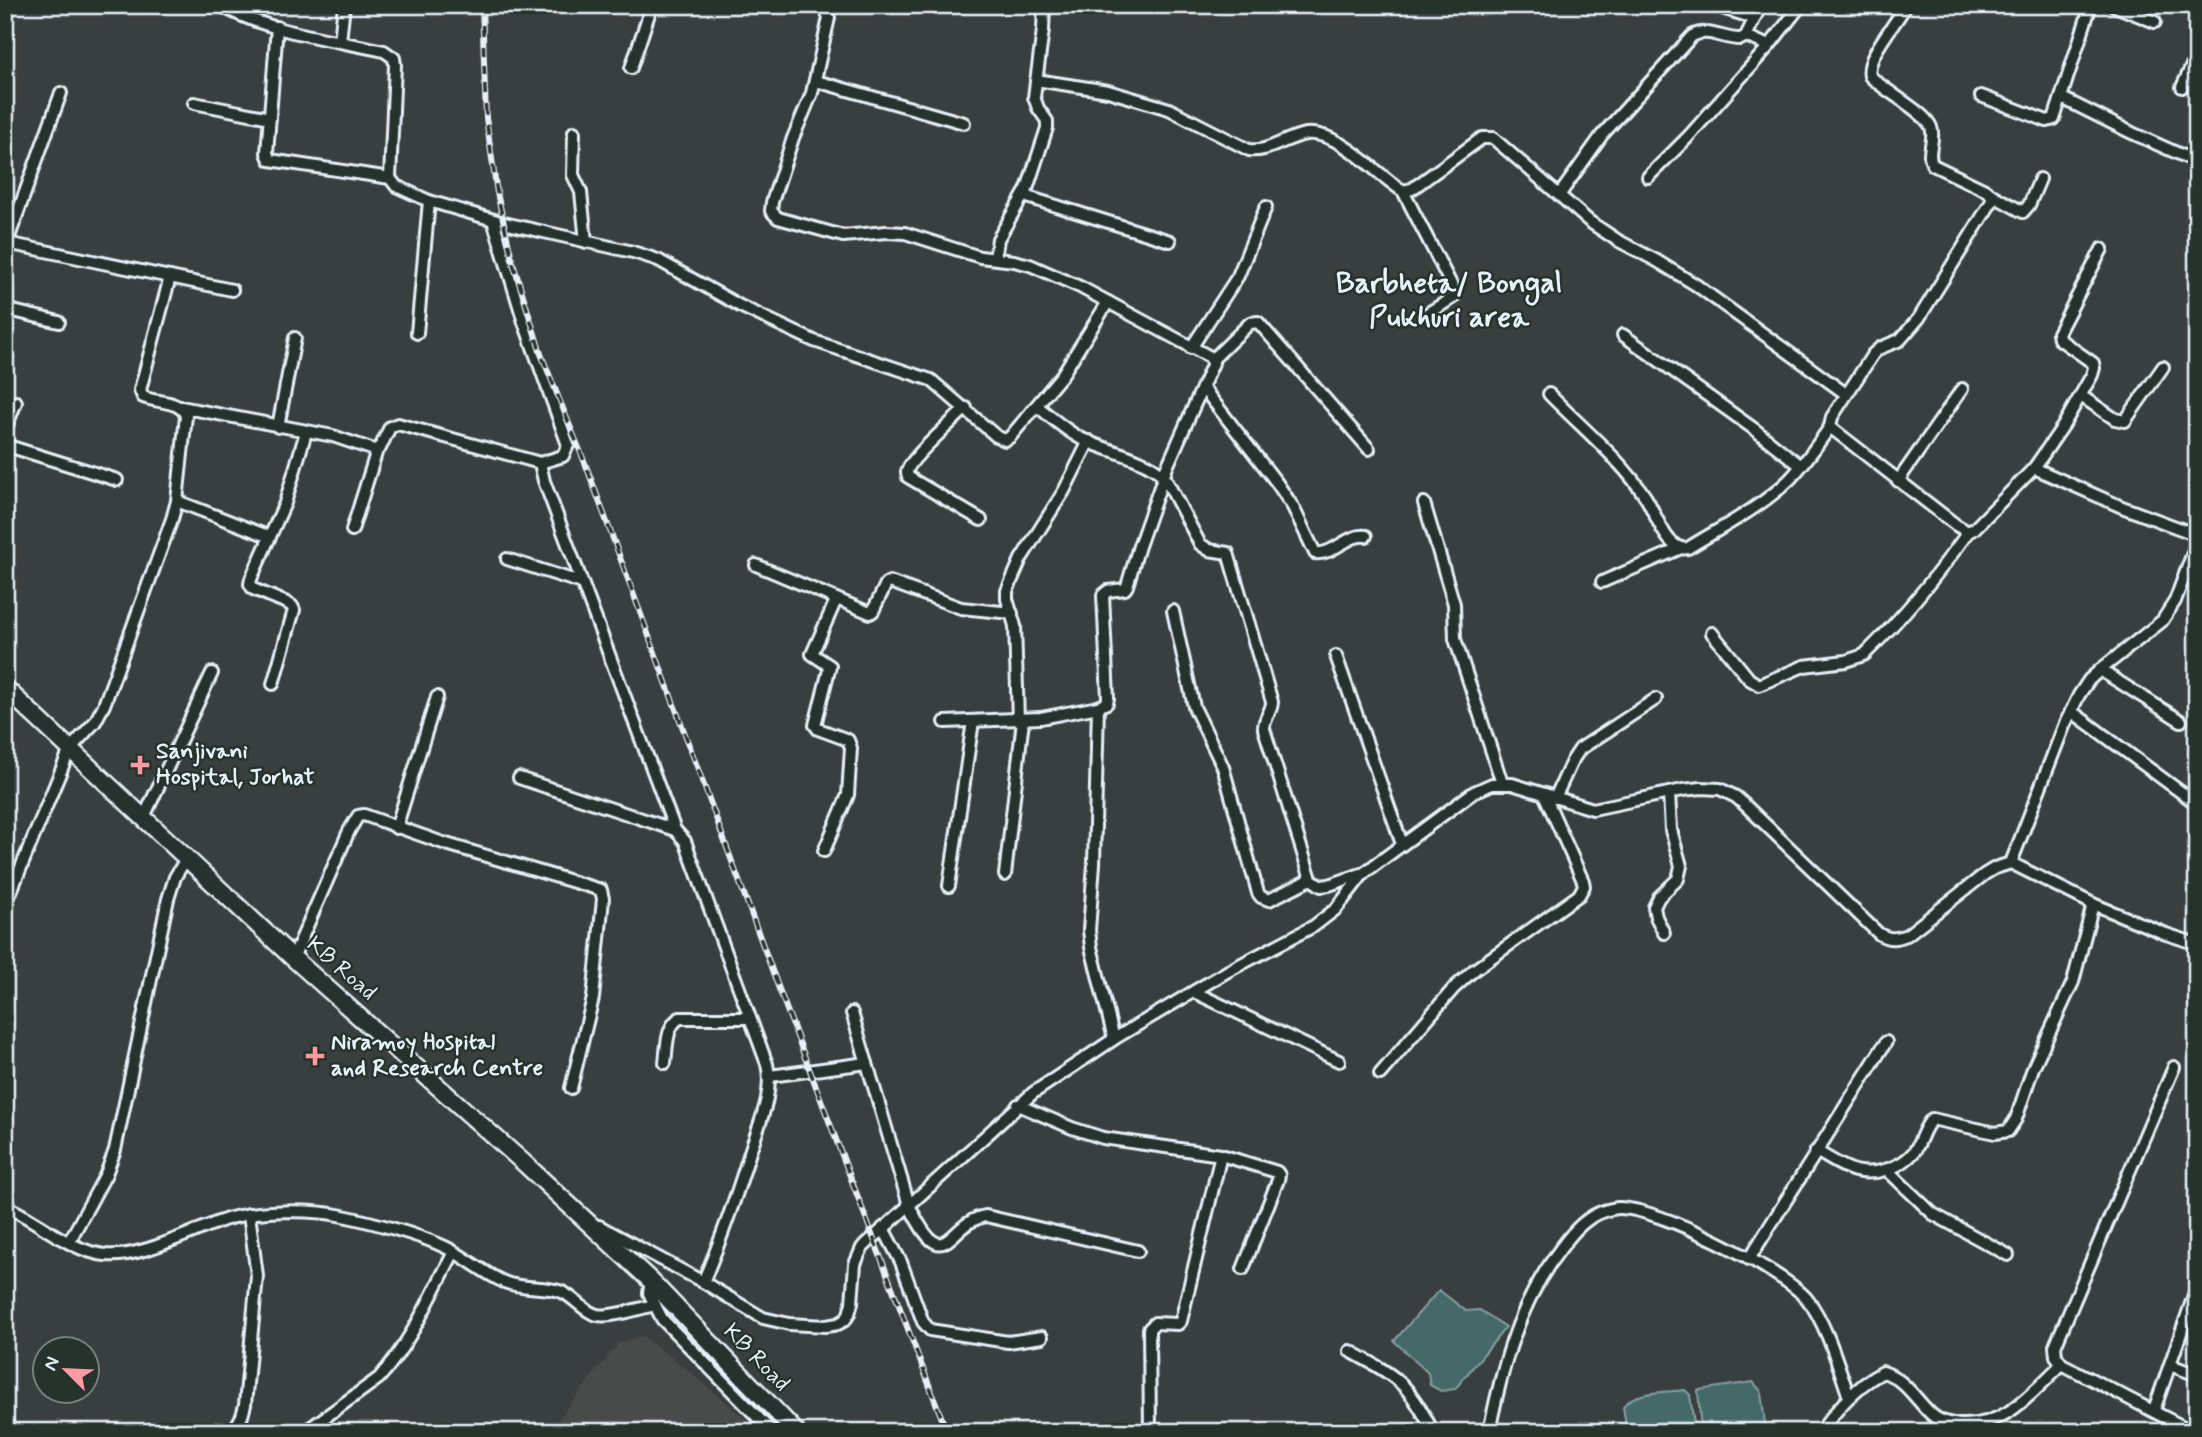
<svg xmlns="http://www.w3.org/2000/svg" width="2202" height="1437" font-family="Mynerve,sans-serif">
	<rect width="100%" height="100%" fill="#393f3e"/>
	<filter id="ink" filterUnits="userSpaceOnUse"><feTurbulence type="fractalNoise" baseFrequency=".0143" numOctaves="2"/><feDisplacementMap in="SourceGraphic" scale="14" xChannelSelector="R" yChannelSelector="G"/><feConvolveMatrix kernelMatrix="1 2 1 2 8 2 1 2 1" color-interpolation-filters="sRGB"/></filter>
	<g filter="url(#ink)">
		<polygon fill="#494b4c" points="642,1336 680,1364 761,1432 548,1432 619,1343"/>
		<g fill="#446969" stroke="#869fa2" stroke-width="2">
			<polygon points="1439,1290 1466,1311 1480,1310 1506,1327 1455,1389 1441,1391 1430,1385 1428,1373 1394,1341"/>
			<polygon points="1753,1382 1761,1391 1766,1432 1701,1432 1698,1390"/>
			<path d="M1685 1390 1690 1395 1695 1432H1627L1623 1407C1631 1391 1667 1392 1685 1390Z"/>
		</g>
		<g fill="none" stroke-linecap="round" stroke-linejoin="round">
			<g stroke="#e8f1f8" stroke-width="16">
				<g id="minor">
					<path d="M220 5C267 32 331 39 384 51L394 58 395 65 390 178 396 186 429 201 417 333"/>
					<polyline points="819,5 825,8 829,18 812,93 793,138 772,202 771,211 778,218 843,236 886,232 905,233 980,257 1014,261 1030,265 1080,287 1210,357 1213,363 1167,467 1139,546 1127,586 1125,589 1108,591 1103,595 1108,698 1107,703 1098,707 1041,718 945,722"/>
					<polyline points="908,5 912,7"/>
					<polyline points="1713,5 1754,18"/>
					<path d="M1906 5C1896 24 1865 57 1870 76 1884 91 1924 111 1931 127 1936 140 1925 153 1933 165L1987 191 1992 195V201L1919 318 1900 340 1880 348 1873 354 1832 417 1830 427 1956 525 1968 532 1974 529 2034 468 2063 426 2092 375 2094 368 2093 363 2059 339 2058 333 2102 249"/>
					<polyline points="2113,5 2155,22"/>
					<polyline points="277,27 267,153 270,160 390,178"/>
					<polyline points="1746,36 1769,46 1801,5"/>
					<polyline points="340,41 344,5"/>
					<polyline points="631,68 652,5"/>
					<path d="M1036 80 1108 91 1169 109 1249 150C1268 153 1287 137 1306 134 1339 130 1377 175 1403 191L1412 189 1482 138H1493L1590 222 1617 240 1657 261 1696 285 1846 394"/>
					<polyline points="816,81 964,123"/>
					<polyline points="2182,87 2197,55"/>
					<polyline points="1981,96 2047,121 2054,119 2091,5"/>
					<polyline points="2062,98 2132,133 2197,162"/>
					<polyline points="194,103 270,118"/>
					<polyline points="574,132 573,175 581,192 586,242"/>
					<polyline points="1648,177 1688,137 1769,46"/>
					<polyline points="1403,191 1455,292 1453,298 1428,313"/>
					<path d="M1560 194 1602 135 1692 36C1708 27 1724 40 1741 39L1746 36 1761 5"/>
					<polyline points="1992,195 2023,212 2029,205 2040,179"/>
					<polyline points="1024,196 1170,241"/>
					<polyline points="429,201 504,223 633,252 658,260 740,306 814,341 931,380 996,436 1005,440 1010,437 1062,375 1108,302"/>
					<polyline points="7,243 232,290"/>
					<polyline points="5,248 61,93"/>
					<polyline points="995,258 998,239 1027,189 1047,128 1047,121 1038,108 1034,97 1043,30 1044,5"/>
					<polyline points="5,309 59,322"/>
					<polyline points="1623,335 1754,429 1801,466"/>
					<polyline points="1191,348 1238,276 1266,207"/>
					<polyline points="1212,360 1250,323 1258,322 1369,449"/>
					<path d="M1203 388 1277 483 1293 507 1315 553C1333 556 1348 533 1366 536"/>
					<path d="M1549 394C1580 426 1623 461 1646 498 1656 513 1667 553 1688 548 1722 527 1760 508 1789 480 1804 465 1817 445 1830 427"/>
					<polyline points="2081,396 2115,419 2125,421 2163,367"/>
					<path d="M1037 406C1051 417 1066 431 1082 439 1109 452 1141 456 1164 476L1200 544 1209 550 1228 553 1272 702C1272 712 1263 718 1264 729L1311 879 1321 886 1329 885 1364 873 1474 792 1492 784H1512L1593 809 1683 790 1701 788 1720 789 1736 797 1745 805 1879 934C1890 940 1895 939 1907 935L1985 874 1995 868 2011 863 2093 904 2166 934 2197 944"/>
					<polyline points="181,407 333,436 374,450 380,448 390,427 398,424 540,463 563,456 568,445 524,322 493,220"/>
					<path d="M966 408C955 419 908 460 907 472 907 474 908 475 908 477L981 520"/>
					<polyline points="278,427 295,338"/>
					<polyline points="5,430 16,402"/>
					<polyline points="5,445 117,480"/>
					<polyline points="540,463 544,481 675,830"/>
					<polyline points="2034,468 2122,507 2197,535"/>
					<polyline points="1898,481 1962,389"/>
					<polyline points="177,501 270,537"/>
					<polyline points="1424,503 1454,604 1455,639 1502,783"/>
					<polyline points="352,530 377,450"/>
					<polyline points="507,559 582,583"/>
					<polyline points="756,565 870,613 873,611 886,584 890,582 961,608 1012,613"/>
					<polyline points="1602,582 1679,549"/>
					<polyline points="1173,611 1194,707 1223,767 1258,893 1261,897 1269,900 1311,879"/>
					<path d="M1712 633 1749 679 1759 685 1804 666 1846 661 1864 655C1903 617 1937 576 1968 532"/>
					<polyline points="1336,656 1402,844"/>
					<polyline points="2100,670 2181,721"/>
					<polyline points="273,684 294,610 292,606 287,603 253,589 250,584 251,579 285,503 306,432"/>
					<polyline points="1098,707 1094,864 1089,930 1091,947 1114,1039"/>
					<polyline points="2071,711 2197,804"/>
					<polyline points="1018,720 1015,626 1007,599 1007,591 1021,559 1064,491 1089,441"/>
					<path d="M519 778 675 830 685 841 689 852 767 1064C774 1092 760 1122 751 1149 737 1194 722 1238 703 1282"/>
					<polyline points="1555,798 1572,761 1580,749 1656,699"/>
					<polyline points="144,817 212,673"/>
					<polyline points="396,828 437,697"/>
					<polyline points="824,851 848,795 851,748 848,740 818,729 815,725 830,666 812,654 836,600"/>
					<polyline points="2011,863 2064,726 2079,695 2089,680 2100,670 2162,621 2175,601 2197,542"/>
					<polyline points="1005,875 1023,720"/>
					<polyline points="949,886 973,721"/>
					<path d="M5 906 70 749 95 722 104 705 172 519 177 501 186 416C181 400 157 403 143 397L140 390 170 277"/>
					<polyline points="1664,933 1656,917 1654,907 1659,897 1678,879 1681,866 1671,830 1669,793"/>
					<polyline points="293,958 349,831 358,816 364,815 443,843 601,890 603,899 593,998 571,1088"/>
					<polyline points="1194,992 1339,1061"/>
					<path d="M852 1013 909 1205C946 1281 946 1222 986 1216L1138 1251"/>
					<path d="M665 1063C667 1048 666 1025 680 1018H749"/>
					<polyline points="2174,1067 2055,1346 2056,1356 2062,1364 2193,1432"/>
					<polyline points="1380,1074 1454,988 1474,970 1579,895 1584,886 1583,881 1544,794"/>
					<polyline points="770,1076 867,1063"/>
					<polyline points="1018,1105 1072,1128 1103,1138 1221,1155 1277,1172 1279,1175 1278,1180 1243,1269"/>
					<path d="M1816 1151C1829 1158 1841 1167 1855 1171 1875 1176 1901 1168 1914 1152 1921 1142 1923 1128 1932 1119L1995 1133 2008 1131 2016 1119 2033 1068 2073 982 2093 904"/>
					<polyline points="1887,1170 1933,1214 2008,1255"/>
					<path d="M5 1206C38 1220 69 1251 105 1255 140 1259 193 1230 227 1219 256 1210 308 1209 338 1215 368 1221 418 1234 445 1247 466 1257 483 1273 504 1282 523 1290 544 1285 562 1292 574 1297 584 1312 597 1315 611 1318 640 1308 655 1305"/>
					<polyline points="599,1226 703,1282 763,1318 789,1324 826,1326 838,1324 845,1320 849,1314 852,1303 855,1264 862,1248 1033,1093 1114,1039 1228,971 1314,926 1336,909 1363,874"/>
					<polyline points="883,1228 901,1262 923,1322 930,1330 1008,1342 1042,1337"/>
					<polyline points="69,1242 106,1174 115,1150 168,899 175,877 187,857"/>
					<polyline points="1749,1259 1886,1042"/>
					<polyline points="651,1281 649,1293 662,1319 772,1432"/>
					<path d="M1350 1351C1397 1377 1408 1382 1433 1432"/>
					<polyline points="2170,1365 2197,1375"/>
					<polyline points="2154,1410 2197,1287"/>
					<path d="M306 1431 379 1378C412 1341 431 1295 454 1252"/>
					<polyline points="233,1432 242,1416 245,1405 257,1276 249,1214"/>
					<polyline points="1150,1432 1149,1329 1155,1323 1178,1324 1181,1321 1221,1155"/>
					<path d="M1489 1432C1502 1368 1516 1313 1553 1259 1564 1244 1576 1226 1593 1216 1600 1212 1609 1209 1618 1208 1658 1207 1781 1269 1807 1299 1826 1322 1839 1368 1849 1397"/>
					<path d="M1820 1432C1838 1408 1856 1386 1883 1372 1905 1379 1915 1399 1931 1414 1939 1422 1949 1424 1960 1425 2007 1427 2031 1393 2062 1364"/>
				</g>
			</g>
			<g stroke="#e8f1f8" stroke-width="21">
				<polyline id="primary" points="5,688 293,958 524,1163 651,1281 796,1432"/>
			</g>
			<use href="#minor" stroke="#26332d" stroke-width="10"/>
			<use href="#primary" stroke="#26332d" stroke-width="16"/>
			<g stroke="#e8f1f8" stroke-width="6">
				<polyline id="rail" points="482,5 486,118 497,193 513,263 541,354 587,468 779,989 947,1432"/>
			</g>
			<use href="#rail" stroke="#26332d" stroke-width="3.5" stroke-dasharray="10" stroke-linecap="butt"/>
		</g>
	</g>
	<g fill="#ff9aa2" stroke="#26332d" stroke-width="2.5">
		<path d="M136.5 754.5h7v7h7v7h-7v7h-7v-7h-7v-7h7z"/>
		<path d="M311.5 1045.5h7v7h7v7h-7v7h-7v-7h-7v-7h7z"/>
	</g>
	<g text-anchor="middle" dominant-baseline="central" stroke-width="5" stroke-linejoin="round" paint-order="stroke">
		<g font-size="23" font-weight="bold" fill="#e8f1f8" stroke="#26332d" text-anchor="start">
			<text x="156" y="752">Sanjivani<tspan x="156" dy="26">Hospital, Jorhat</tspan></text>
			<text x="331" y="1043">Niramoy Hospital<tspan x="331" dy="26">and Research Centre</tspan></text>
		</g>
		<g font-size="23" fill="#e8f1f8" stroke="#26332d">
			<text transform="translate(341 969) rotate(41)">KB Road</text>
			<text transform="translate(756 1358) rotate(46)">KB Road</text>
		</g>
		<g font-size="30" font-weight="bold" fill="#e8f1f8" stroke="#26332d">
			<text x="1449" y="283">Barbheta/ Bongal<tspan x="1449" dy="34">Pukhuri area</tspan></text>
		</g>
	</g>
	<rect width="2202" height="1437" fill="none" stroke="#26332d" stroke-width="28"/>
	<rect x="14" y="14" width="2174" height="1409" fill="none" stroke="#e8f1f8" stroke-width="2.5" filter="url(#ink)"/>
	<g transform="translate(66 1370) rotate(294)"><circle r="33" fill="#26332d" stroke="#747f7e" stroke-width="2"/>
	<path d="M0-5L12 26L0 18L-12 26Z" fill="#ff9aa2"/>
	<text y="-10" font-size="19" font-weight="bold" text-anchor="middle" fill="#e8f1f8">N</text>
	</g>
</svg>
